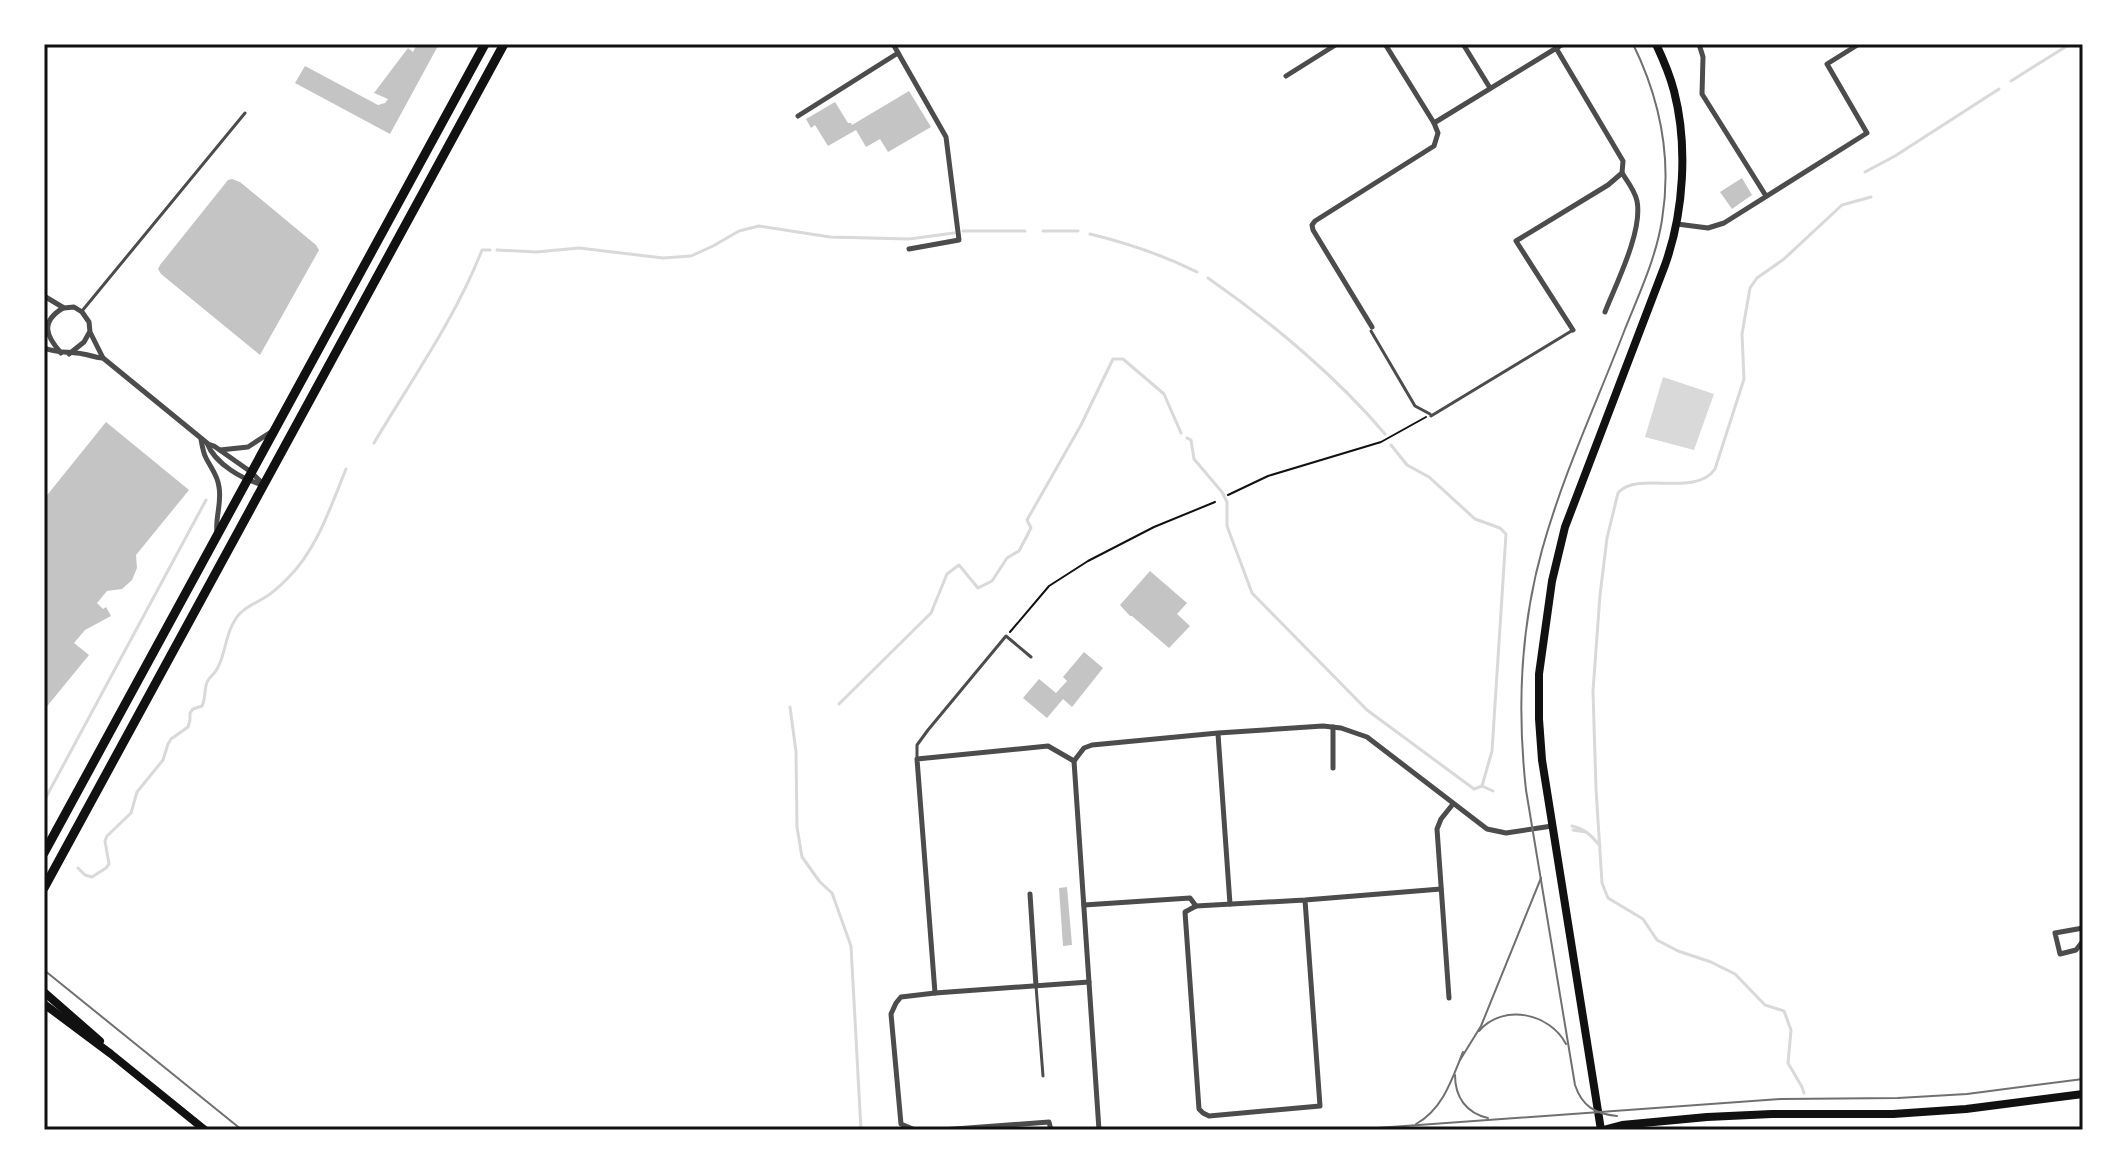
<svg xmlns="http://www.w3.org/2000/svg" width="2127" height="1174" font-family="'Archivo Narrow',sans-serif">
	<rect width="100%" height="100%" fill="#fff"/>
	<polygon fill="#d9d9d9" points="1663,377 1714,394 1694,450 1645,437"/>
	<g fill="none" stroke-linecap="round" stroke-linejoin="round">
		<g stroke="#d9d9d9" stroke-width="3">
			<polyline points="2011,81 2070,44"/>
			<polyline points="1865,172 1895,156 1999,89"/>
			<polyline points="963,231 1025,231"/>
			<polyline points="1043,231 1078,231"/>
			<path d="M1090 234C1127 243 1163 255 1197 272"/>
			<polyline points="497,250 536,252 579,248 663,258 691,256 713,246 739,231 759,226 830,237 909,239 954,233"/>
			<path d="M1208 278C1270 321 1337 377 1385 434"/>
			<polyline points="1187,438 1191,440 1194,459 1222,492 1227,502 1227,526 1252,593 1367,710 1474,789 1482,786"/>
			<path d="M374 443C412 379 455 319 482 250H490"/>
			<polyline points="1391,445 1407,465 1429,477 1475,519 1500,528 1506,534 1492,751 1482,786 1493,791"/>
			<polyline points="839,704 931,613 947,574 959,565 978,588 992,581 1007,558 1019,551 1031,528 1027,520 1081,425 1113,359 1123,359 1164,394 1181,433"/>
			<polyline points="790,707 796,752 797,827 802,857 820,882 832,893 851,946 861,1130"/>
			<polyline points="44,801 206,500"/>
			<path d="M1572 826C1585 829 1591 835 1600 846"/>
			<polyline points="1573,830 1586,832"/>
			<path d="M78 868 85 875 92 877 106 868 109 864 105 841 107 836 131 813 137 792 163 760 168 744 171 739 188 727 190 720V713L193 709 202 706C206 698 204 690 207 682 210 676 216 673 218 667 226 652 225 635 235 620 241 609 254 604 264 598 273 593 281 585 288 578 317 549 331 506 346 469"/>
			<path d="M1804 1093 1802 1087 1788 1063 1791 1030 1784 1011 1765 1005 1735 974 1711 962 1678 951 1657 940 1643 919 1608 898 1602 883 1596 789 1593 691 1600 595 1607 538 1618 493C1638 470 1695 498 1715 469L1744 379 1742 334 1750 288 1757 278 1784 259 1842 205 1871 197"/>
		</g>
	</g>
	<g fill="#c4c4c4">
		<polygon points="417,44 439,44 390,134 295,83 305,66 378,105 385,103 388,99 374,93 408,48 413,52"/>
		<polygon points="909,91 931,127 888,152 880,139 866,147 856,130 828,146 815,125 811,128 806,119 835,102 848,123 851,123 852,125"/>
		<polygon points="1742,178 1752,195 1732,209 1720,192"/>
		<polygon points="232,179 240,182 316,245 319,250 260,355 161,274 158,269 160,265 228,180"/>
		<polygon points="106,422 189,490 136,555 137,568 132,580 122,589 107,591 97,603 103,609 106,607 111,616 85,630 74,643 89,655 44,710 44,499"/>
		<polygon points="1150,571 1187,603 1177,614 1190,626 1169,648 1132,616 1130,616 1120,605"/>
		<polygon points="1084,652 1103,668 1072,707 1063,699 1047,718 1023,698 1039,679 1056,693 1067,681 1063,677"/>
		<polygon points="1067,887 1072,945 1063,946 1059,888"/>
	</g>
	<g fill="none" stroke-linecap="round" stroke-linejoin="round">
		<g stroke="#111" stroke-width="2">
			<polyline points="1228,495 1268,476 1381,442 1426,417"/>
			<polyline points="1010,632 1049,586 1088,561 1154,527 1215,502"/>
		</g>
		<g stroke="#4c4c4c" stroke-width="3">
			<polyline points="82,311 245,113"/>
			<polyline points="1371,331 1415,406 1430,414"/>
			<polyline points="1431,416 1573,330"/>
			<polyline points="917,759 917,745 928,730 1006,636 1031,657"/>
			<polyline points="1036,986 1043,1076"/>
		</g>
		<g stroke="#4c4c4c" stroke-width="5">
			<polyline points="893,44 946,137 959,240 909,249"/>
			<polyline points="1385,44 1434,123"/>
			<polyline points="1463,44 1490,88"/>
			<polyline points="1699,44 1703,57 1702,94 1766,196"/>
			<polyline points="1556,48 1623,161 1622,173 1608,185 1516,241 1573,330"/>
			<polyline points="1286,76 1337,44"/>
			<polyline points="798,116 898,53"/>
			<polyline points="1677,224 1708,228 1724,223 1867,133 1827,64 1859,44"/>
			<path d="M44 296 64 308 74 307 82 312 89 322 90 332 103 358 207 443C215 464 243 480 264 485"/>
			<path d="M1605 312C1616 284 1643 231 1637 201 1635 191 1628 182 1622 173"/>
			<polyline points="1372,327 1313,230 1312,225 1315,221 1434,146 1438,133 1434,123 1563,44"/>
			<path d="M44 348C60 354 68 351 83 354 91 355 95 358 103 358"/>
			<path d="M61 353C46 336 40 322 63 308"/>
			<polyline points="69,354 84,342 89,333"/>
			<path d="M201 439C202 445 203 452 206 458 211 468 218 476 219 487 222 503 215 518 217 532"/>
			<polyline points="208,444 214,446 251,472 264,485"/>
			<polyline points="220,450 248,447 271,432"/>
			<polyline points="1333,727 1333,768"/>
			<polyline points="1218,734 1230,904"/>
			<polyline points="1074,761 1084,748 1092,745 1218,733 1323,726 1341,728 1367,737 1487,829 1506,833 1552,826"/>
			<polyline points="1074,761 1099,1130"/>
			<polyline points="1030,894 1036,986"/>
			<polyline points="1305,900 1320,1106 1209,1116 1203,1113 1199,1109 1185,912 1196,906 1305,900 1441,889"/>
			<polyline points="1084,905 1190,898 1196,906"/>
			<polyline points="2083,928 2055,933 2060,954 2076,950 2083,941"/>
			<polyline points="935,993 917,759 1048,746 1074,761"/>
			<polyline points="1449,998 1437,829 1441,819 1453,804"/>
			<polyline points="915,1130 901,1124 891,1014 896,1003 901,997 935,993 1089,982"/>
			<polyline points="941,1130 1049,1122 1051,1130"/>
		</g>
		<g stroke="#111" stroke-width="8">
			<polyline points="44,992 100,1041"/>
			<polyline points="44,1004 111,1054 205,1130"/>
			<path d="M1601 1130 1542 760 1539 719V674L1552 581 1565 527 1665 265C1684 212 1688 145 1674 91 1670 75 1663 59 1656 44"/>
			<polyline points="1603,1130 1622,1125 1707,1117 1772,1114 1893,1114 1966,1109 2083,1094"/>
		</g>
		<g stroke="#111" stroke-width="9">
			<polyline points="44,853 485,44"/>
			<polyline points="44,888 504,44"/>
		</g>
		<g stroke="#707070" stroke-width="2">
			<polyline points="44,970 242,1130"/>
			<path d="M1479 1031C1503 1003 1550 1013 1566 1044"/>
			<polyline points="1460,1060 1481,1026 1541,878"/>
			<path d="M1455 1075C1455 1097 1466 1113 1488 1118"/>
			<path d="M1617 1116C1595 1114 1582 1106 1575 1085L1526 790C1517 709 1520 629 1542 550 1563 474 1597 402 1625 329 1639 294 1656 258 1662 220 1672 159 1660 99 1633 44"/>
			<path d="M1416 1124C1443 1109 1452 1079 1463 1052"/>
			<polyline points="1349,1130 1781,1099 1898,1098 1967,1094 2083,1079"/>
		</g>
	</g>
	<rect width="2127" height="1174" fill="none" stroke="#ffffff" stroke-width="92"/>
	<rect x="46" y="46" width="2035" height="1082" fill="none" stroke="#111" stroke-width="3"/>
</svg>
